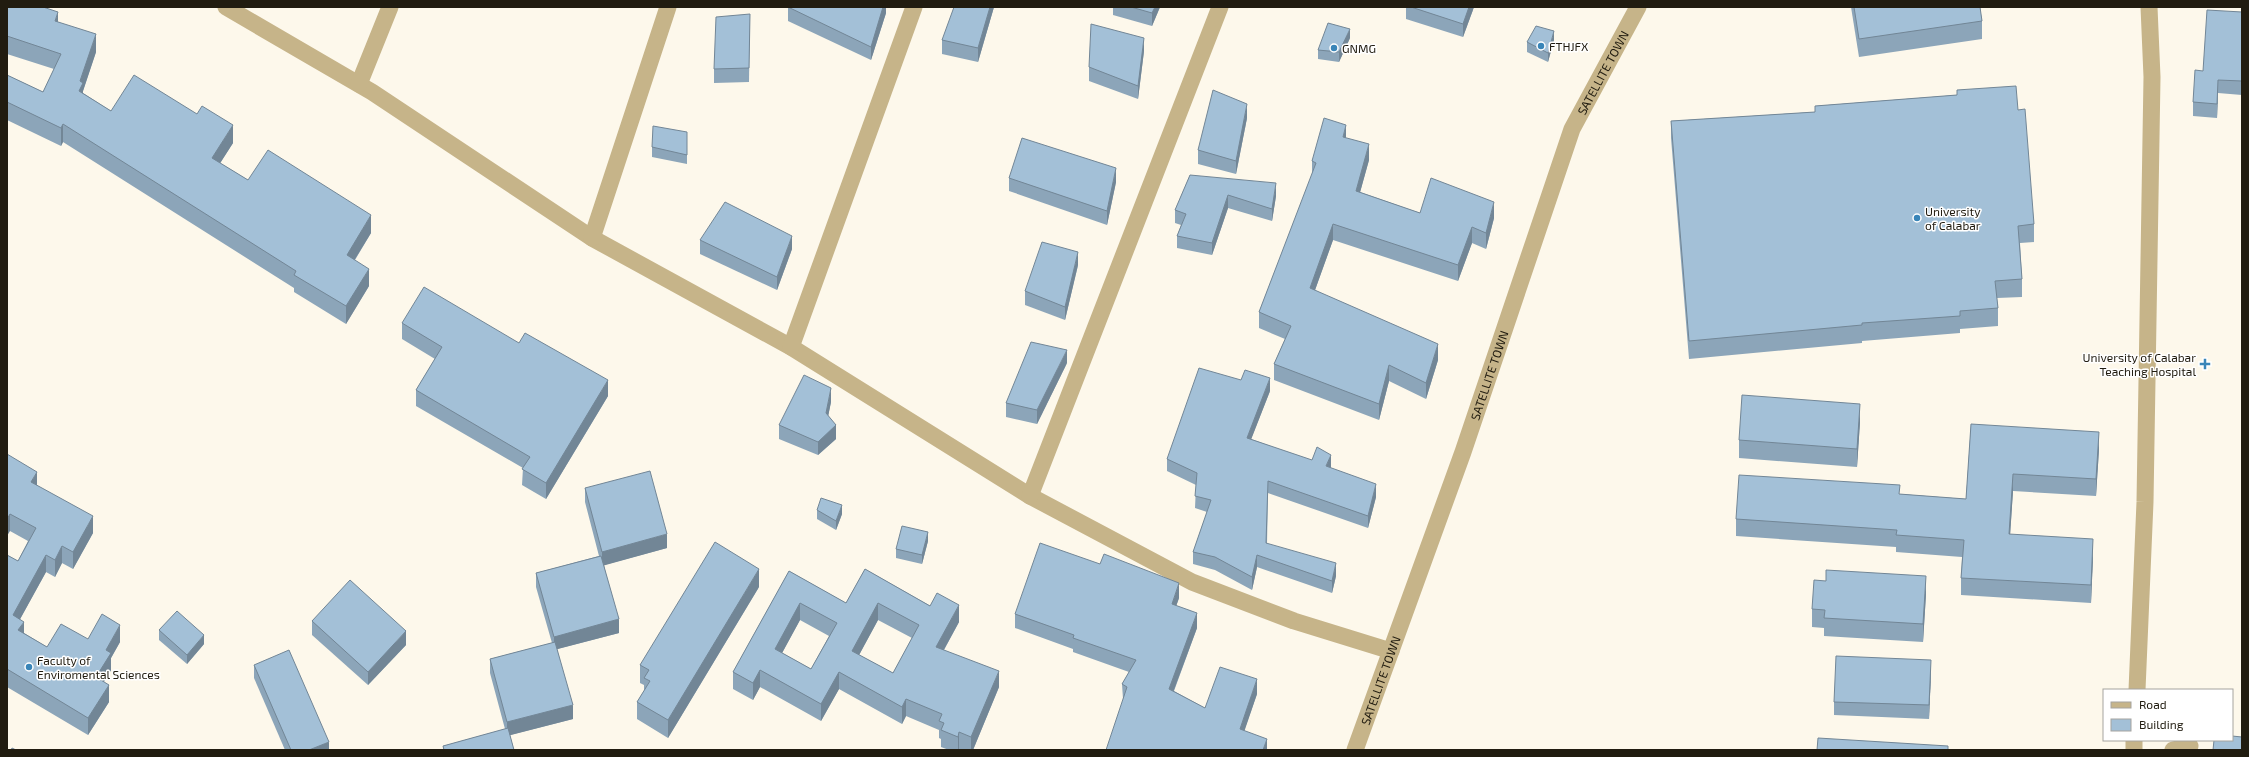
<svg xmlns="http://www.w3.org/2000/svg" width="2249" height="757" font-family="'Exo 2',sans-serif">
	<rect width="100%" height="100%" fill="#fdf8eb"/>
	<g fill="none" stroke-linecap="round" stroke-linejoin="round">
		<g stroke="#c6b489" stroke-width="17">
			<polyline points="226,7 372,92 592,238 791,347 1030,496 1192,582 1294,621 1391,651"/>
			<polyline points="359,84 390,7"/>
			<polyline points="592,238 668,7"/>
			<polyline points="791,347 914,7"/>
			<polyline points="1030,496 1220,7"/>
			<polyline points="2137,690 2145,502 2152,77 2149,7"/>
			<path id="s1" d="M1355 750 1463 452 1572 129 1638 7"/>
			<polyline points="2134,750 2134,740"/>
			<polyline points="2173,750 2190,746"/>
		</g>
	</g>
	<g fill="#8ca5b9" fill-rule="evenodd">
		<polygon points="7,7 58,22 96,52 83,91 83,93 111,111 233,143 220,163 248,180 371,233 355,260 369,286 346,324 294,292 294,288 63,142 61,146 7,120 7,75 43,92 54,69 7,54"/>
		<polygon points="788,7 886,7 886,13 871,60 788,21"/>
		<polygon points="994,7 978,62 942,54 942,40"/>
		<polygon points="1113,7 1160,7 1152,26 1113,15"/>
		<polygon points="1406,7 1474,7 1463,37 1406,19"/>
		<polygon points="1851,7 1980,7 1982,21 1982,39 1859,57"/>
		<polygon points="2242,12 2242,95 2218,93 2217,118 2193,116 2193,102 2203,71"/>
		<polygon points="750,14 749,82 714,83 714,69"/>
		<polygon points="1350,38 1339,62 1318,59 1318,50"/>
		<polygon points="1554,40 1548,62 1527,52 1527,42"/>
		<polygon points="1144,51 1138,99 1089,81 1089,67"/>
		<polygon points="1957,90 2018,110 2034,224 2034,242 2020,243 2022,279 2022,297 1997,298 1998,308 1998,326 1960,329 1960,333 1862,341 1862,343 1689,359 1671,138 1671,121 1815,112 1815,106 1957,95"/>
		<polygon points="1247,118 1236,174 1198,164 1198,150"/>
		<polygon points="687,132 687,164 652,157 652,147"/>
		<polygon points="1346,138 1369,160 1360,192 1420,213 1494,218 1486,249 1472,243 1458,281 1333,240 1315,290 1438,360 1426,399 1389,381 1379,420 1274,380 1274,364 1285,339 1259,328 1259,312 1312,175 1312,161"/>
		<polygon points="1190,175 1276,196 1272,221 1228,208 1212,255 1177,248 1177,236 1181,225 1175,223 1175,210"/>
		<polygon points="1009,178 1116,182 1107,225 1009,191"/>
		<polygon points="700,240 792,249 777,290 700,254"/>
		<polygon points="1078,265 1065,320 1025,305 1025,291"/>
		<polygon points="402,323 519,343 608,396 546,499 522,485 523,468 416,406 416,390 435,359 402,339"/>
		<polygon points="1067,363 1037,424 1006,417 1006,403"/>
		<polygon points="1270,391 1251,439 1331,468 1376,497 1368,528 1268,493 1267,544 1336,576 1332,593 1257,567 1252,590 1215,570 1193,564 1193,552 1207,512 1195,508 1196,485 1167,471 1167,459"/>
		<polygon points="831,402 828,416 836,439 818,455 779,439 779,425"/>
		<polygon points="1860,422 1857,467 1739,458 1739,440"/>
		<polygon points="1971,424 2099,449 2096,496 2013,491 2010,534 2093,557 2091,603 1961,595 1961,578 1962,557 1896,552 1896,547 1736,536 1736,519 1900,494 1966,499"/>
		<polygon points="7,454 37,485 93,533 73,569 62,563 55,577 46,572 20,619 24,633 47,647 88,639 120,642 111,658 111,670 104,682 109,702 88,735 7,687 7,555 18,561 28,541 10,531"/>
		<polygon points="585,488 667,548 604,565 619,633 557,649 573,719 510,735 514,750 443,750 443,746 505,729 490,673 490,659 552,643 536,587 536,573 599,556 585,502"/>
		<polygon points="817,510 842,514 836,530 817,519"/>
		<polygon points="928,541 922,564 896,558 896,549"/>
		<path d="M865 569 959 622 944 650 999 687 973 750H961L959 749V750H949L941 747V739L939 738V730L906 716 902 724 839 689 821 721 760 687 753 700 733 689V672L789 571 846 603ZM800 620 829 636 811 669 782 653ZM878 620 912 638 893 673 859 655Z"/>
		<polygon points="759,587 668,738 637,719 637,702 644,691 644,685 640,683 640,665"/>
		<polygon points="1926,594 1923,642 1824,636 1824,628 1812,627 1812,609"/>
		<polygon points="1179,598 1176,606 1197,628 1174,691 1205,708 1257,694 1244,731 1267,750 1123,699 1122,684 1129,672 1073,652 1073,649 1015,628 1015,614"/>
		<polygon points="312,621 406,645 368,685 312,635"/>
		<polygon points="159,630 204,644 187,664 159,640"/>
		<polygon points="254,665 329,750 285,750 254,678"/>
		<polygon points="1931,673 1929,719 1834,715 1834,702"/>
	</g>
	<g fill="#728696">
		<polygon points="883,7 886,7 886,13 871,60 871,47"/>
		<polygon points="990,7 994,7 978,62 978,48"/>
		<polygon points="1155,7 1160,7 1152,26 1152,13"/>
		<polygon points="1469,7 1474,7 1463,37 1463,24"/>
		<polygon points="58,12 58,30 55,21"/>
		<polygon points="1350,29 1350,38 1339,62 1339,52"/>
		<polygon points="1554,31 1554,40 1548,62 1548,53"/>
		<polygon points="96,34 96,52 83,91 83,101 79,91 80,81"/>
		<polygon points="1144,38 1144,51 1138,99 1138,86"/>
		<polygon points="2218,80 2218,93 2217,118 2217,104"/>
		<polygon points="1247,104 1247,118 1236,174 1236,161"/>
		<polygon points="63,124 63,142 61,146 61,128"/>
		<polygon points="233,125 233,143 212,176 212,158"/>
		<polygon points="1346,125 1346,141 1343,137"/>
		<polygon points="1369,144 1369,160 1356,207 1356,191"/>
		<polygon points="1116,168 1116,182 1107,225 1107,211"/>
		<polygon points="1276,183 1276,196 1272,221 1272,209"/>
		<polygon points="1228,195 1228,208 1212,255 1212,243"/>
		<polygon points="1494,202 1494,218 1486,249 1486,233"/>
		<polygon points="371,215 371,233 347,272 347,255"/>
		<polygon points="1333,224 1333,240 1310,304 1310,288"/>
		<polygon points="1472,227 1472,243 1458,281 1458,265"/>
		<polygon points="792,236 792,249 777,290 777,277"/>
		<polygon points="1078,252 1078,265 1065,320 1065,307"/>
		<polygon points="369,269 369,286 346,324 346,306"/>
		<polygon points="1438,344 1438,360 1426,399 1426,383"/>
		<polygon points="1067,350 1067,363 1037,424 1037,410"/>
		<polygon points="1389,365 1389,381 1379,420 1379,404"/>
		<polygon points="1270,378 1270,391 1247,450 1247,438"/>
		<polygon points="608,380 608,396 546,499 546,483"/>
		<polygon points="831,388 831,402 826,427 826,413"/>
		<polygon points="1860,404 1860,422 1857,467 1857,449"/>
		<polygon points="836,425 836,439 818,455 818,442"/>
		<polygon points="2099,432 2099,449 2096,496 2096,479"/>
		<polygon points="1331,455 1331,468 1326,466"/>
		<polygon points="37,472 37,489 31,482"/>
		<polygon points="2013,474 2013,491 2009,552 2009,534"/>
		<polygon points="1376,484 1376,497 1368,528 1368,516"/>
		<polygon points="842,505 842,514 836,530 836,521"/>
		<polygon points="10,514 10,531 7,536 7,519"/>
		<polygon points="93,516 93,533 73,569 73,552"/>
		<polygon points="928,532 928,541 922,564 922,555"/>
		<polygon points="667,534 667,548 602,566 602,552"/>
		<polygon points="2093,539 2093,557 2091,603 2091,585"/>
		<polygon points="62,546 62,563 55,577 55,560"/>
		<polygon points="46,555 46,572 13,632 13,615"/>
		<polygon points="1257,555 1257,567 1252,590 1252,577"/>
		<polygon points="1336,563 1336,576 1332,593 1332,581"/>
		<polygon points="759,569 759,587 668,738 668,720"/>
		<polygon points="1926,576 1926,594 1923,642 1923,624"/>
		<polygon points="1179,583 1179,598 1172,618 1172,604"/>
		<polygon points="800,603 800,620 775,666 775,649"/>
		<polygon points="878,603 878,620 852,668 852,651"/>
		<polygon points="959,605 959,622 936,664 936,647"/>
		<polygon points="1197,613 1197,628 1169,703 1169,689"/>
		<polygon points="619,619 619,633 554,650 554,637"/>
		<polygon points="24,622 24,639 18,630"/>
		<polygon points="120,625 120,642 111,658 111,670 96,694 96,677 106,650"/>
		<polygon points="406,631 406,645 368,685 368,672"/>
		<polygon points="204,635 204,644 187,664 187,655"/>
		<polygon points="1931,660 1931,673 1929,719 1929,705"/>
		<polygon points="760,670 760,687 753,700 753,683"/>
		<polygon points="999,671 999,687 973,750 971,750 971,737"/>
		<polygon points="839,672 839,689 821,721 821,704"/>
		<polygon points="1257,679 1257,694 1240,744 1240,729"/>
		<polygon points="109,685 109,702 88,735 88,718"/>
		<polygon points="906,699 906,716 902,724 902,707"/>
		<polygon points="573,705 573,719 507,736 507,722"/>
		<polygon points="959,732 959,750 958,750 958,737"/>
		<polygon points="1267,739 1267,750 1263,750"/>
		<polygon points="329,742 329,750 309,750"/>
	</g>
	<g fill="#a3c0d7" stroke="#728696" fill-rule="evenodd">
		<polygon points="7,7 43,7 58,12 55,21 96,34 80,81 83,83 79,91 111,111 134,75 197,114 202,106 233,125 212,158 248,180 268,150 371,215 347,255 369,269 346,306 294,275 296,271 63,124 61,128 7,102 7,75 43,92 61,54 7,36"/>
		<polygon points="788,7 883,7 871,47"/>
		<polygon points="954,7 990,7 978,48 942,40"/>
		<polygon points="1131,7 1155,7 1152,13"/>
		<polygon points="1411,7 1469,7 1463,24"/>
		<polygon points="1854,7 1980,7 1982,21 1859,39"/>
		<polygon points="2207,10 2242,12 2242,81 2218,80 2217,104 2193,102 2195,70 2203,71"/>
		<polygon points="750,14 749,68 714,69 716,17"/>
		<polygon points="1328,23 1350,29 1339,52 1318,50"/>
		<polygon points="1091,24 1144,38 1138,86 1089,67"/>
		<polygon points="1536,26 1554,31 1548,53 1527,42"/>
		<polygon points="2016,86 2018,110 2025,109 2034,224 2018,226 2022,279 1995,281 1998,308 1960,311 1960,316 1862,323 1862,325 1689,341 1671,121 1815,112 1815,106 1957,95 1957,90"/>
		<polygon points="1213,90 1247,104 1236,161 1198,150"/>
		<polygon points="1324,118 1346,125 1343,137 1369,144 1356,191 1420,213 1431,178 1494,202 1486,233 1472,227 1458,265 1333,224 1310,288 1438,344 1426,383 1389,365 1379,404 1274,364 1291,326 1259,312 1316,163 1312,161"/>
		<polygon points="653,126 687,132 687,155 652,147"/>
		<polygon points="1022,138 1116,168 1107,211 1009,178"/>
		<polygon points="1190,175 1276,183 1272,209 1228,195 1212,243 1177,236 1186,214 1175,210"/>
		<polygon points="725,202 792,236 777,277 700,240"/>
		<polygon points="1042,242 1078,252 1065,307 1025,291"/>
		<polygon points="424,287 519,343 525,333 608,380 546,483 522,469 530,457 416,390 442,347 402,323"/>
		<polygon points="1031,342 1067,350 1037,410 1006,403"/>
		<polygon points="1199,368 1241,380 1245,370 1270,378 1247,438 1312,460 1317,447 1331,455 1326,466 1376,484 1368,516 1268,481 1266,543 1336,563 1332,581 1257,555 1252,577 1215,557 1193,552 1211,500 1195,496 1197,473 1167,459"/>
		<polygon points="804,375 831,388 826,413 836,425 818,442 779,425"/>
		<polygon points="1742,395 1860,404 1857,449 1739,440"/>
		<polygon points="1971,424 2099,432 2096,479 2013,474 2009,534 2093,539 2091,585 1961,578 1964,540 1896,535 1897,530 1736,519 1739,475 1900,485 1899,494 1966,499"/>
		<polygon points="7,454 37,472 31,482 93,516 73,552 62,546 55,560 46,555 13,615 24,622 18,630 47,647 61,624 88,639 102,614 120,625 106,650 111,653 96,677 109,685 88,718 7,669 7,555 18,561 36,528 10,514 7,519"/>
		<polygon points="650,471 667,534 602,552 585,488"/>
		<polygon points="821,498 842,505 836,521 817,510"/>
		<polygon points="902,526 928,532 922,555 896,549"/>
		<polygon points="715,542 759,569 668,720 637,702 650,681 644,678 649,670 640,665"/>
		<polygon points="1040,543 1100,564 1104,554 1179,583 1172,604 1197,613 1169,689 1205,708 1220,667 1257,679 1240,729 1267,739 1263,750 1106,750 1127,687 1122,684 1136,660 1073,638 1074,635 1015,614"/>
		<polygon points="601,556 619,619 554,637 536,573"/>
		<path d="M865 569 930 606 937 593 959 605 936 647 999 671 971 737 959 732 958 737 941 730 944 723 939 721 942 714 906 699 902 707 839 672 821 704 760 670 753 683 733 672 789 571 846 603ZM800 603 837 623 811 669 775 649ZM878 603 919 625 893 673 852 651Z"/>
		<polygon points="1826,570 1926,576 1923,624 1824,618 1825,610 1812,609 1814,580 1826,581"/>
		<polygon points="350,580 406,631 368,672 312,621"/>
		<polygon points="177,611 204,635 187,655 159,630"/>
		<polygon points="555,642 573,705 507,722 490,659"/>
		<polygon points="289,650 329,742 309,750 291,750 254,665"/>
		<polygon points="1836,656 1931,660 1929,705 1834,702"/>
		<polygon points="508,728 514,750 444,750 443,746"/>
		<polygon points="2232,736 2242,737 2242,750 2213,750 2214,740 2232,740"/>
		<polygon points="1818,738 1948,746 1948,750 1817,750"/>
		<polygon points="12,748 16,750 11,750"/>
	</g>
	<g fill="#3985b8" stroke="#fff" stroke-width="1.5">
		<circle cx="1541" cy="46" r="4"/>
		<circle cx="1334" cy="48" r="4"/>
		<circle cx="1917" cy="218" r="4"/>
		<path d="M2203 358h4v4h4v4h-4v4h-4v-4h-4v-4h4z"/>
		<circle cx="29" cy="667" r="4"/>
	</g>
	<g text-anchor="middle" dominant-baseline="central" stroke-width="3" stroke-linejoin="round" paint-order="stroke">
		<g font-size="12" fill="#211c10" stroke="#fff" text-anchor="start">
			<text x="1549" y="46">FTHJFX</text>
			<text x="1342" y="48">GNMG</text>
			<text x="1925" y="211">University<tspan x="1925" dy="14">of Calabar</tspan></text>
			<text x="2196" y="357" text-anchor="end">University of Calabar<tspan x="2196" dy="14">Teaching Hospital</tspan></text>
			<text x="37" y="660">Faculty of<tspan x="37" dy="14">Enviromental Sciences</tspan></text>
		</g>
		<g font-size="12" fill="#211c10" stroke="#fff">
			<text stroke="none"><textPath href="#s1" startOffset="722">SATELLITE TOWN</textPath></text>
			<text stroke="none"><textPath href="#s1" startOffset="398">SATELLITE TOWN</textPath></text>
			<text stroke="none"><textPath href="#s1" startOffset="74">SATELLITE TOWN</textPath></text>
		</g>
	</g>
	<rect width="2249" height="757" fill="none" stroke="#211c10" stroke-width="16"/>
	<rect x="2103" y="689" width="130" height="52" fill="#ffffff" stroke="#a6a49f"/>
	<rect x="2111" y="702" width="20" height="6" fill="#c6b489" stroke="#a6a49f"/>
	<text x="2139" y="709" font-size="12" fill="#211c10">Road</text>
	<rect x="2111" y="719" width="20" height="12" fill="#a3c0d7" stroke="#a6a49f"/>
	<text x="2139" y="729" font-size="12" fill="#211c10">Building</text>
</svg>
